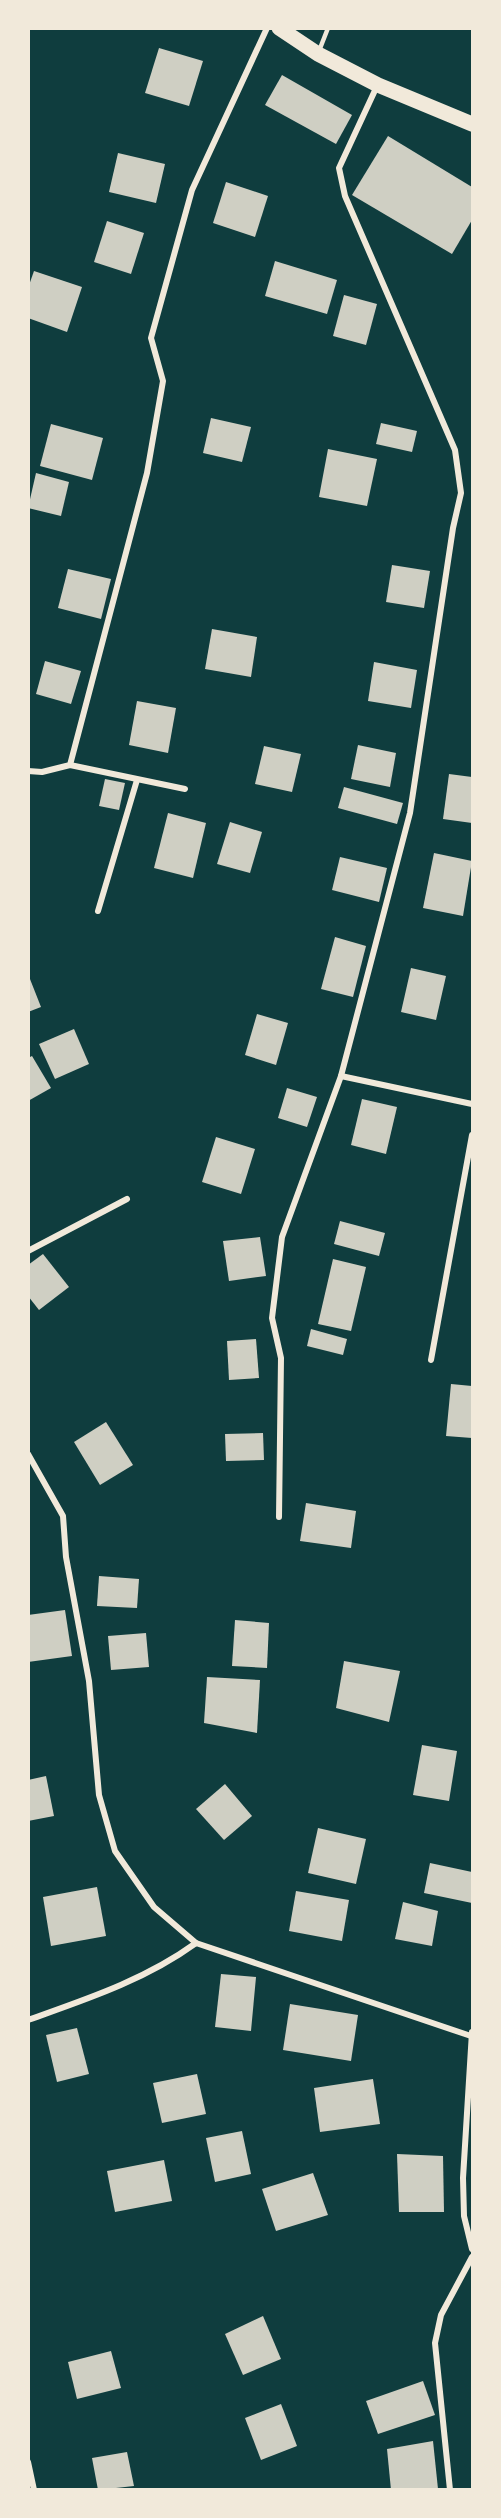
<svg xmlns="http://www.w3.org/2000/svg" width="501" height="2518" font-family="'DejaVu Sans',sans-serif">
	<rect width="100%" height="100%" fill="#0f3d3e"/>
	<g fill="#cfcfc3">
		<polygon points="159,48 203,61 189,106 145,93"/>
		<polygon points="282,75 352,115 336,144 265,105"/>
		<polygon points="388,136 472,187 472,220 452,254 352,195"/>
		<polygon points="118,153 165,164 156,203 109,192"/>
		<polygon points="226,182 268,196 255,237 213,223"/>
		<polygon points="107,221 144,233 131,274 94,262"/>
		<polygon points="275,261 337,280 327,314 265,296"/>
		<polygon points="34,271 82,287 67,332 28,318 28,288"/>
		<polygon points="344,295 377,304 366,345 333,336"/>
		<polygon points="211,418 251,427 242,462 203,453"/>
		<polygon points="381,423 417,431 412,452 376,444"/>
		<polygon points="51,424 103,438 92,480 40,466"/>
		<polygon points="328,449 377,459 367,506 319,497"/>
		<polygon points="36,473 69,482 61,516 28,508"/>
		<polygon points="392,565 430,571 424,608 386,602"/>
		<polygon points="68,569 111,579 101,619 58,608"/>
		<polygon points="212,629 257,637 251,677 205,669"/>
		<polygon points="45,661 81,671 71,704 36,694"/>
		<polygon points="374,662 417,670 411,708 368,701"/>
		<polygon points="137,701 176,708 168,753 129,745"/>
		<polygon points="358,745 396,753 390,787 351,779"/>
		<polygon points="264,746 301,754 292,792 255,784"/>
		<polygon points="449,774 472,777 472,823 443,819"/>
		<polygon points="105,779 125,783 119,810 99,806"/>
		<polygon points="344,787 403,803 397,824 338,808"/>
		<polygon points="168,813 206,823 193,878 154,868"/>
		<polygon points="230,822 262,832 250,873 217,864"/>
		<polygon points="434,853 472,861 463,916 423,908"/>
		<polygon points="340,857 387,868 379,902 332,890"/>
		<polygon points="335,937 366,946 353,997 321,989"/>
		<polygon points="411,968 446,976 436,1020 401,1012"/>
		<polygon points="28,974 41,1007 28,1012"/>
		<polygon points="257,1014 288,1023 276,1065 245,1055"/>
		<polygon points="74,1029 89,1064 55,1079 39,1044"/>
		<polygon points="32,1056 51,1088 28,1101 28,1058"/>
		<polygon points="287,1088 317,1097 307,1127 278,1118"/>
		<polygon points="362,1099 397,1107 386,1154 351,1145"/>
		<polygon points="216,1137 255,1149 241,1194 202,1182"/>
		<polygon points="340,1221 385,1233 379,1256 334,1244"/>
		<polygon points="260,1237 266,1276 229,1281 223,1241"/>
		<polygon points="43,1254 69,1287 39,1310 28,1296 28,1265"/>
		<polygon points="333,1259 366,1267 351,1331 318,1324"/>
		<polygon points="311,1329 347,1339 343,1355 307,1346"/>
		<polygon points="256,1339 259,1378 229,1380 227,1341"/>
		<polygon points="451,1384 472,1386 472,1438 446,1436"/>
		<polygon points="106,1422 133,1465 100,1485 74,1442"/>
		<polygon points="263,1433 264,1460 226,1461 225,1434"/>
		<polygon points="306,1503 356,1511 351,1548 300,1541"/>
		<polygon points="99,1576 139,1579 137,1608 97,1606"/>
		<polygon points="65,1610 72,1656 28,1662 28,1615"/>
		<polygon points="235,1620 269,1623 267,1668 232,1666"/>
		<polygon points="146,1633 149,1667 111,1670 108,1636"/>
		<polygon points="344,1661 400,1671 389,1722 336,1708"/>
		<polygon points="207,1677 260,1680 257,1733 204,1723"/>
		<polygon points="422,1745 457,1751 449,1801 413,1795"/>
		<polygon points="46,1776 54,1816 28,1821 28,1780"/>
		<polygon points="225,1784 252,1816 224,1840 196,1809"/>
		<polygon points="318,1828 366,1839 356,1884 308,1873"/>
		<polygon points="430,1863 472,1872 472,1903 424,1893"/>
		<polygon points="97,1887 106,1936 51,1946 43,1897"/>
		<polygon points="296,1891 349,1900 342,1941 289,1931"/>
		<polygon points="403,1902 438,1911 432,1946 395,1939"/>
		<polygon points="221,1974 256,1977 251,2031 215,2027"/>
		<polygon points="290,2004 358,2015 351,2061 283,2050"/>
		<polygon points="77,2028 89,2074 57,2082 46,2035"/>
		<polygon points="197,2074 206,2114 162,2123 153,2083"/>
		<polygon points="373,2079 380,2124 320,2132 314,2088"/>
		<polygon points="242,2131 251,2174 215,2182 206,2138"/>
		<polygon points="397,2154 443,2156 444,2212 399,2212"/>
		<polygon points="164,2160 172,2201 115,2212 107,2171"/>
		<polygon points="313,2173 328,2215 276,2231 262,2189"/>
		<polygon points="263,2316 281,2359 243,2375 225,2334"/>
		<polygon points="111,2351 121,2388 77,2399 68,2362"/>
		<polygon points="423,2381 435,2415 378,2434 366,2401"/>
		<polygon points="281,2404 297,2446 261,2460 245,2418"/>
		<polygon points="433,2441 438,2489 391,2490 387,2449"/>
		<polygon points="127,2452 134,2486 98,2490 92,2458"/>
	</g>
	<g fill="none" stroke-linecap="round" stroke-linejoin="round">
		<polyline stroke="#f1e9da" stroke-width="4.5" points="319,51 328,28"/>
		<g stroke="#f1e9da" stroke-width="6">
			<polyline points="70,765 185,789"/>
			<polyline points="28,771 42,772 70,765 147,473 163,381 151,338 192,190 267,28"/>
			<polyline points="98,911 137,780"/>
			<polyline points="341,1076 472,1104"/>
			<polyline points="28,1251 127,1199"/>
			<polyline points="431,1360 472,1135"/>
			<polyline points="28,1454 63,1516 66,1557 89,1681 99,1795 115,1851 154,1907 196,1943"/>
			<polyline points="279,1517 281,1358 272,1318 282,1237 341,1076 410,813 453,528 461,493 455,450 345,196 339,168 377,86"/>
			<path d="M28 2020C87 1999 145 1980 196 1943L471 2036"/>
			<polyline points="472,2032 463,2178 464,2216 472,2249"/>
			<polyline points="28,2462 34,2490"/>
			<polyline points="450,2490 435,2343 441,2315 472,2257"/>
		</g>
		<polyline stroke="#f1e9da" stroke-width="15" points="279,28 318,54 378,85 472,124"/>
	</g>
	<rect width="501" height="2518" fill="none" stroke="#f1e9da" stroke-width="60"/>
</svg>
